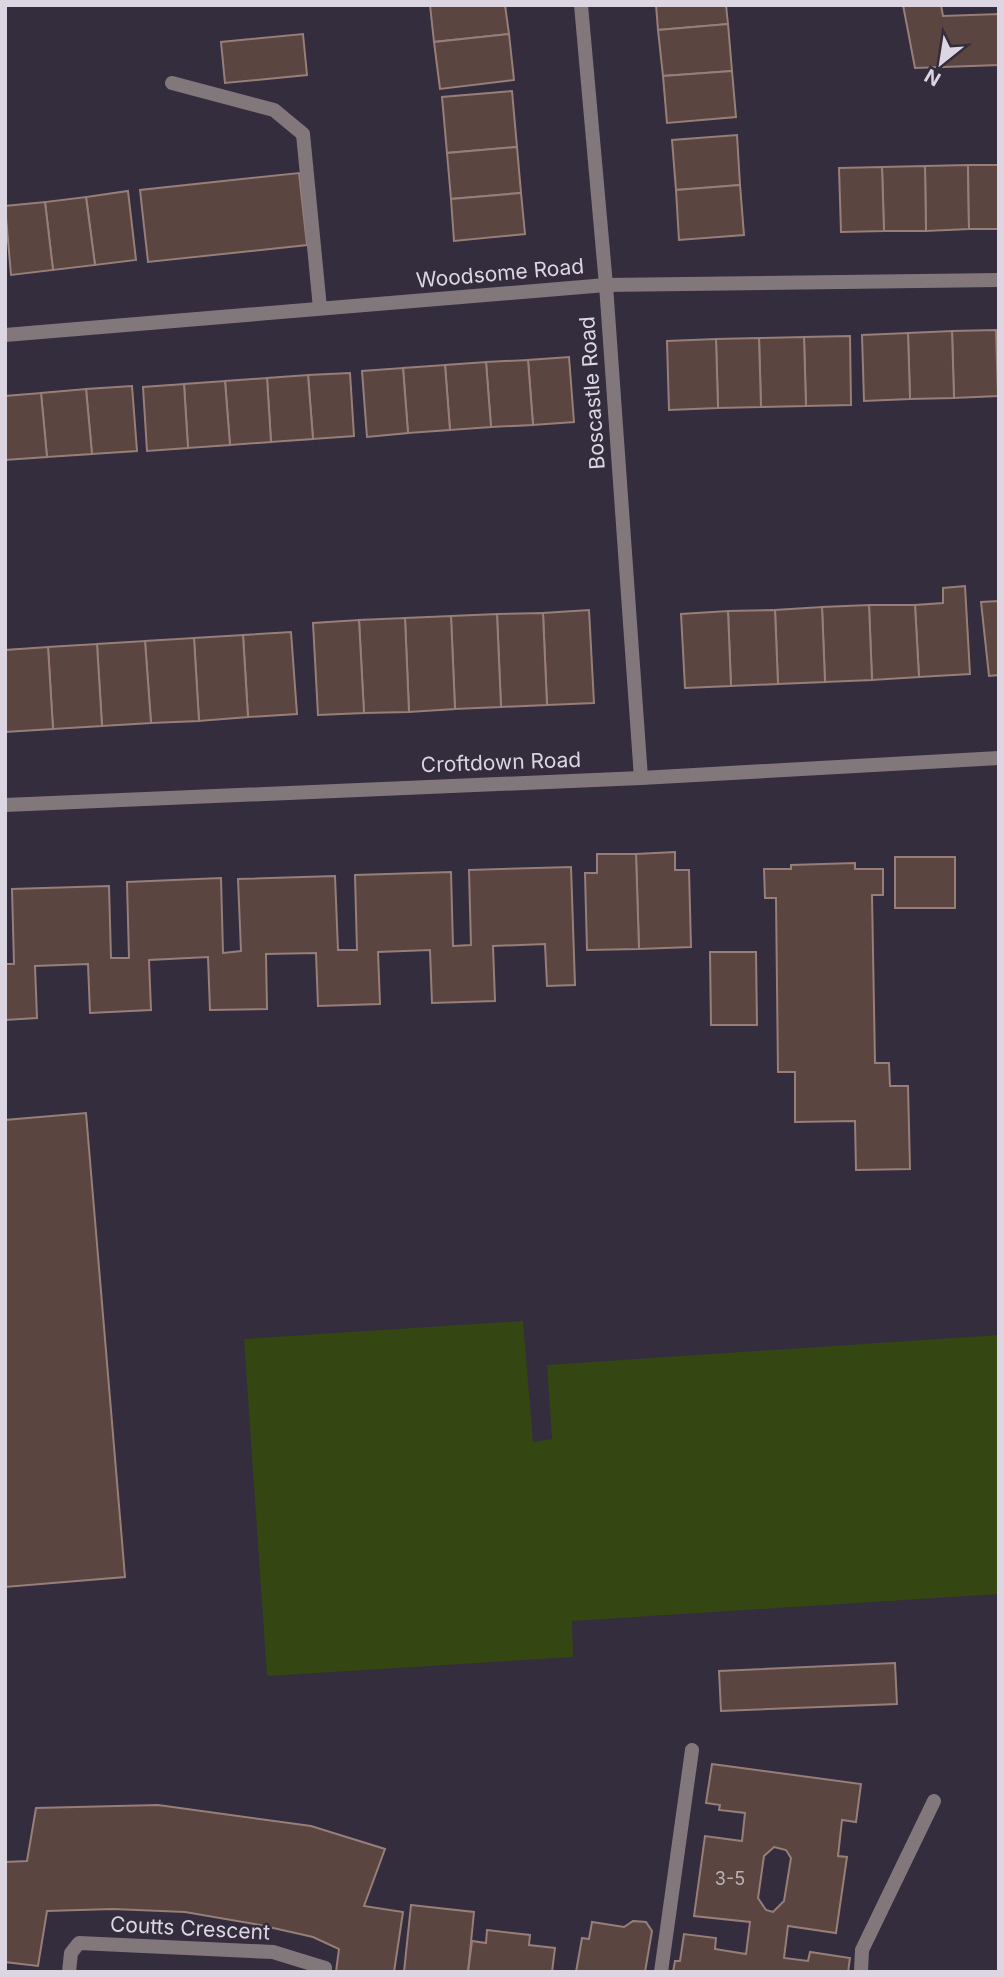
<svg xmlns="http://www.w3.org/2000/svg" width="1004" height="1977" font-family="Inter,sans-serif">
	<rect width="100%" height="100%" fill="#342d3d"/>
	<polygon fill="#344612" points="523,1321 533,1442 552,1439 547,1365 999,1335 999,1594 572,1621 573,1657 267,1676 244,1339"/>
	<g fill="#5b4540" stroke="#977e79" stroke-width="2" fill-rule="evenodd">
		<polygon points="430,5 505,5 509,34 434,42"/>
		<polygon points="656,5 726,5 728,24 658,30"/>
		<polygon points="903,5 941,5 943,16 999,14 999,65 915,68"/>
		<polygon points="728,24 732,71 663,76 658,30"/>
		<polygon points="303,34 307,75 225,83 221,42"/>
		<polygon points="509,34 514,80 440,89 434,42"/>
		<polygon points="732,71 736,117 667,123 663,76"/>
		<polygon points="512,91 517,147 447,153 442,97"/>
		<polygon points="737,135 740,185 676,190 672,140"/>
		<polygon points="517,147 521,193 451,199 447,153"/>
		<polygon points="968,165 969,229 926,231 925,166"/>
		<polygon points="968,165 999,165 999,229 969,229"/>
		<polygon points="925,166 926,231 884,231 882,167"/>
		<polygon points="882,167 884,231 841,232 839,168"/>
		<polygon points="299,173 307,245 148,262 140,190"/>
		<polygon points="740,185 744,235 679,240 676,190"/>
		<polygon points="128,191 136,260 95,265 86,197"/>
		<polygon points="521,193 525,234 454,241 451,199"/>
		<polygon points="86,197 95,265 53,270 45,202"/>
		<polygon points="45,202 53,270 11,275 5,206"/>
		<polygon points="996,330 999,330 999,396 998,396"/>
		<polygon points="996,330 998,396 954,398 952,331"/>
		<polygon points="952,331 954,398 910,399 908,333"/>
		<polygon points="908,333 910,399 864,401 862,335"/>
		<polygon points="850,336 851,405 806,406 804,337"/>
		<polygon points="804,337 806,406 761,407 759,338"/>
		<polygon points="759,338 761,407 718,408 716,339"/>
		<polygon points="716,339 718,408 669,410 667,341"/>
		<polygon points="569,357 574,422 533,425 528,360"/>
		<polygon points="528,360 533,425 491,427 486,362"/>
		<polygon points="486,362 491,427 450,430 445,365"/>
		<polygon points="445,365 450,430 408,433 403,368"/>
		<polygon points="403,368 408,433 367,437 362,371"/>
		<polygon points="350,373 354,436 313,439 308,375"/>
		<polygon points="308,375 313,439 271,442 267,378"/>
		<polygon points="267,378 271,442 230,445 225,381"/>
		<polygon points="225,381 230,445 188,448 184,384"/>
		<polygon points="184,384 188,448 147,451 143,387"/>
		<polygon points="132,386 137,451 92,454 86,389"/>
		<polygon points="86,389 92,454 47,457 41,393"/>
		<polygon points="41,393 47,457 5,460 5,396"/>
		<polygon points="965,586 970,674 919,677 915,605 943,603 943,588"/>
		<polygon points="999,601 999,675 989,676 981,602"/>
		<polygon points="869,605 915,605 919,677 872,680"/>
		<polygon points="869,605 872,680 825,682 822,607"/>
		<polygon points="822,607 825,682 778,684 775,610"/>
		<polygon points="589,610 594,703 547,705 543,613"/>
		<polygon points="775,610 778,684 731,686 728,611"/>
		<polygon points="728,611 731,686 685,688 681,614"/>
		<polygon points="543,613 547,705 501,707 497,614"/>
		<polygon points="497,614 501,707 455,709 451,616"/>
		<polygon points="451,616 455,709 409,712 405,618"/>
		<polygon points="405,618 409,712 364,713 359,620"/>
		<polygon points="359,620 364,713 318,715 313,623"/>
		<polygon points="291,632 297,714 248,717 243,635"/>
		<polygon points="243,635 248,717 199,721 194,638"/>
		<polygon points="194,638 199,721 151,723 145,641"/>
		<polygon points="145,641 151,723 102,726 97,644"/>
		<polygon points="97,644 102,726 53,729 48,647"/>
		<polygon points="48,647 53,729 5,732 5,650"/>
		<polygon points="675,852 675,870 689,870 691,947 639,949 636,854"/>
		<polygon points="597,854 636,854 639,949 587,950 585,873 597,873"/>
		<rect x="895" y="857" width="60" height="51"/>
		<polygon points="855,863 855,869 883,869 883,895 872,895 875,1063 889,1063 890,1086 908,1086 910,1169 856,1170 855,1121 795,1122 795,1072 778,1072 776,898 765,898 764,869 791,869 791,865"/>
		<polygon points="571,867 575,985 547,986 545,944 493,946 495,1001 432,1003 430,950 378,952 380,1004 318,1006 316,953 266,954 267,1009 210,1010 208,957 149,960 151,1010 90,1013 88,964 35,966 37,1018 5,1020 5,964 14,964 12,889 109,886 111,958 129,958 127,882 221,878 223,953 241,951 238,879 335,876 338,950 357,950 355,875 451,872 453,946 471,945 469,870"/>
		<polygon points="710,952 756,952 757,1025 711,1025"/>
		<polygon points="86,1113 125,1577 5,1587 5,1120"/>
		<polygon points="895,1663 897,1704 721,1711 719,1671"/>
		<path d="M712 1764 861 1784 856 1822 842 1820 838 1856 847 1857 836 1933 788 1926 784 1958 808 1961 810 1952 850 1958 848 1972H673L675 1961H680L684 1934 716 1938 715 1949 746 1954 750 1922 694 1916 705 1836 742 1841 745 1813 719 1810 720 1805 706 1803ZM774 1847 786 1850 791 1858 784 1901 773 1912 766 1910 758 1898 764 1856Z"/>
		<polygon points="158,1805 311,1826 385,1849 364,1906 403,1912 394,1972 336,1972 339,1949 313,1937 260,1925 185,1912 113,1909 47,1911 38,1966 5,1962 5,1862 27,1861 36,1808"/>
		<polygon points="411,1905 474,1912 468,1972 404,1972"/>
		<polygon points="633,1921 646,1922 652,1931 645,1972 576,1972 582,1938 589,1939 592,1922 624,1927"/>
		<polygon points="487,1930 530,1935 529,1945 555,1948 552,1972 468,1972 472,1941 486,1943"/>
	</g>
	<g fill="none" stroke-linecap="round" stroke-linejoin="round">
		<g stroke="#82787c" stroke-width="14">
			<polyline points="172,83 274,110 303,134 320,308"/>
			<polyline points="661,1972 692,1750"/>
			<polyline points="861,1972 862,1950 934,1801"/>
		</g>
		<g stroke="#82787c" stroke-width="14">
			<polyline points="581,5 606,285 641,778"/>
			<polyline points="5,335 606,285 999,280"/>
			<polyline points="5,805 641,778 999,758"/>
			<polyline points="69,1972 71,1953 79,1943 273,1952 325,1968 325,1972"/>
		</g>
	</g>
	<g text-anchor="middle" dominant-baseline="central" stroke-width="5" stroke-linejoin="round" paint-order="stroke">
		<g font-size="18" fill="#bbb2b9">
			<text x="730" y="1878">3-5</text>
		</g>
		<g font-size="21" fill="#dbd6e1" stroke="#342d3d">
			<text transform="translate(500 273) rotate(-5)">Woodsome Road</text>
			<text transform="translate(592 393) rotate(-94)">Boscastle Road</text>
			<text transform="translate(501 762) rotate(-2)">Croftdown Road</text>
			<text transform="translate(190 1928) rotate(3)">Coutts Crescent</text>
		</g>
	</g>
	<rect width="1004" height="1977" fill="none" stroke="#dbd6e1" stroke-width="14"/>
	<g transform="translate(941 63) rotate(210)" stroke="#342d3d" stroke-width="5" paint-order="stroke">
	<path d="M0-5L12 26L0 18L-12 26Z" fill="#dbd6e1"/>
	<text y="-10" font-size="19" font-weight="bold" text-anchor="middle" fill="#dbd6e1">N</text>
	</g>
</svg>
